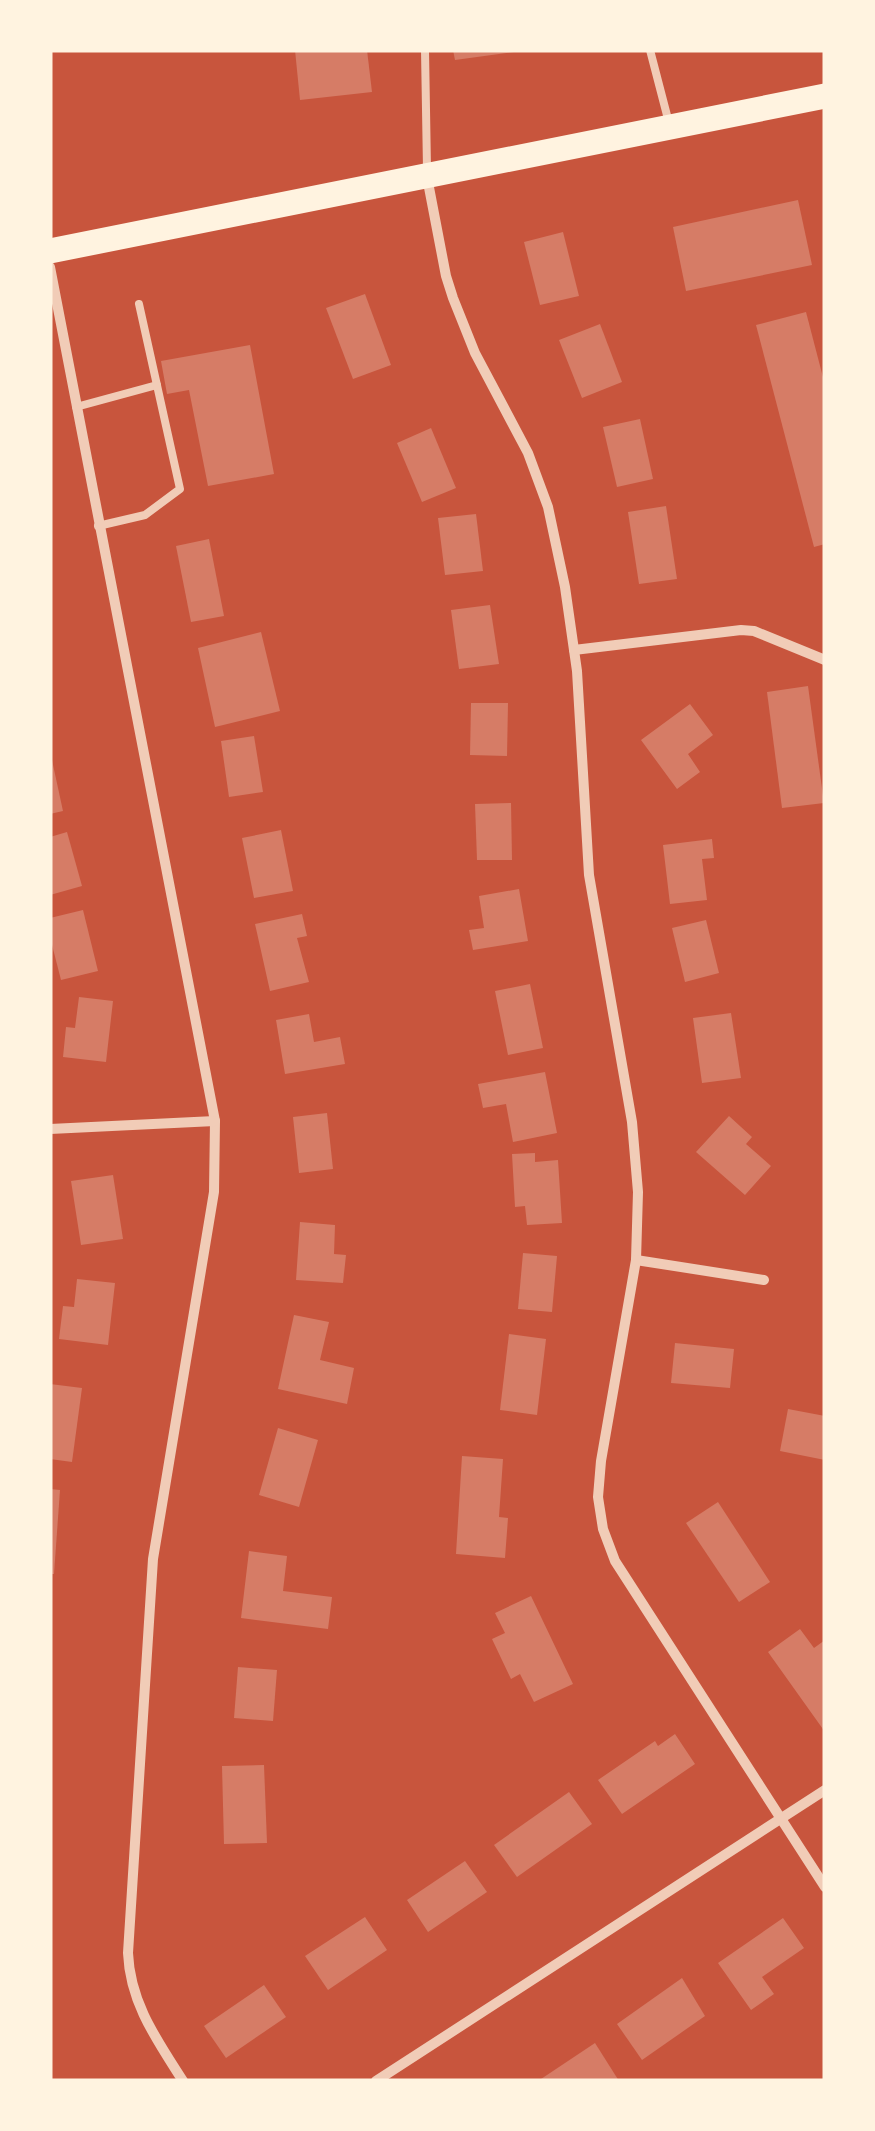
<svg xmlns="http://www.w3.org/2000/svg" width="875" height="2131" font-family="'Asap Condensed',sans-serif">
	<rect width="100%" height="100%" fill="#c8553d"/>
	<g fill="#d67c66">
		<polygon points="295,50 367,50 372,92 300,100"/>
		<polygon points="453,50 514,50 514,52 455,60"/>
		<polygon points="798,200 812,265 686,291 673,227"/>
		<polygon points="563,232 579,296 540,305 524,242"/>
		<polygon points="365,294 391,365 353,379 326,308"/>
		<polygon points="806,312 825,385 825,544 814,547 756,325"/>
		<polygon points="600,324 622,382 582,398 559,340"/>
		<polygon points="250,345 274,474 208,486 189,390 167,394 161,361"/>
		<polygon points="640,419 653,479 617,487 603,427"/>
		<polygon points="431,428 456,488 422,502 397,443"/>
		<polygon points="666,506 677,579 639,584 628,512"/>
		<polygon points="476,514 483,571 445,575 438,518"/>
		<polygon points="209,539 224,616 191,622 176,546"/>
		<polygon points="490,605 499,664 459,669 451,610"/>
		<polygon points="261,632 280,711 215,727 198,648"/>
		<polygon points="808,686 824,803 782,808 767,692"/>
		<polygon points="471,703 508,703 507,756 470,755"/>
		<polygon points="690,704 713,735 688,754 700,772 677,789 641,740"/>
		<polygon points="254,736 263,792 229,797 221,741"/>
		<polygon points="50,751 63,811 50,814"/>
		<polygon points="511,803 512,860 477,860 475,804"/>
		<polygon points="281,830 293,891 254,898 242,838"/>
		<polygon points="67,832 82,886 50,895 50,837"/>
		<polygon points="712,839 714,858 702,859 707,900 670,904 663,845"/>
		<polygon points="519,889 528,941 473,950 469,930 484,928 479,896"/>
		<polygon points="83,910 98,971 61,980 50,937 50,918"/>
		<polygon points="302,914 307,936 297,938 309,982 270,991 255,924"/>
		<polygon points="706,920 719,973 685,982 672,928"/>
		<polygon points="530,984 543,1048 508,1055 495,991"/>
		<polygon points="79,997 113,1001 106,1062 63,1057 66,1027 75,1028"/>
		<polygon points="731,1013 741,1078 702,1083 693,1018"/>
		<polygon points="309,1014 314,1042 340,1037 345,1064 285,1074 276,1020"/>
		<polygon points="545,1072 557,1133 513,1142 506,1104 483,1108 478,1084"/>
		<polygon points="327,1113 333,1169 299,1173 293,1117"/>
		<polygon points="729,1116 752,1137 746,1144 771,1166 745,1195 696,1152"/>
		<polygon points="535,1153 535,1162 558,1160 562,1223 527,1225 525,1206 515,1207 512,1154"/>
		<polygon points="113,1175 123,1239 81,1245 71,1181"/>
		<polygon points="300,1222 335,1225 334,1254 346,1255 343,1283 296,1280"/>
		<polygon points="523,1253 557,1256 552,1312 518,1309"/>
		<polygon points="77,1279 115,1283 108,1345 59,1339 63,1306 74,1307"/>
		<polygon points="294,1315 329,1322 320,1360 354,1368 347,1404 278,1389"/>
		<polygon points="509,1334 546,1339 537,1415 500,1410"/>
		<polygon points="675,1343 734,1349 730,1388 671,1383"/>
		<polygon points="50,1384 82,1388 72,1462 50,1459"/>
		<polygon points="788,1409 825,1416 825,1460 780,1451"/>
		<polygon points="278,1428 318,1440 299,1507 259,1495"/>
		<polygon points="462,1456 503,1459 499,1517 508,1518 505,1558 456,1554"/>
		<polygon points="50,1489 60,1490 54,1574 50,1574"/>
		<polygon points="718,1502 770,1582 739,1602 686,1523"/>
		<polygon points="249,1551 287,1556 283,1591 332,1597 328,1629 241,1618"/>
		<polygon points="531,1596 573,1684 534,1702 520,1674 511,1679 492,1639 505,1633 495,1613"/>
		<polygon points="800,1629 814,1648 825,1640 825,1732 768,1652"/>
		<polygon points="238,1667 277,1670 273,1721 234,1718"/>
		<polygon points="675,1734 695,1764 622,1814 598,1780 655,1741 658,1746"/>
		<polygon points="264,1765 267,1843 224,1844 222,1766"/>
		<polygon points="569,1792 592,1824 517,1877 494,1845"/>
		<polygon points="465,1861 487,1892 428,1932 407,1900"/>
		<polygon points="365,1917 387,1950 328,1990 305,1956"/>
		<polygon points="783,1918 804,1948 762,1977 774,1994 751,2010 718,1963"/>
		<polygon points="682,1978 705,2016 642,2060 617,2024"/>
		<polygon points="264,1985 286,2017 226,2058 204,2026"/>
		<polygon points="595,2043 619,2081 538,2081"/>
	</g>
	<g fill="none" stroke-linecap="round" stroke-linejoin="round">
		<g stroke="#f1ccb7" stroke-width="8">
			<polyline points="425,50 427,169"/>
			<polyline points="650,50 669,123"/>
			<polyline points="76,407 157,385"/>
			<polyline points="98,526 145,515 180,489 139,304"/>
		</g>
		<g stroke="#f1ccb7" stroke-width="10">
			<polyline points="427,177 446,276 453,298 475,353 528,453 548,507 565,587 577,671 589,875 632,1122 638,1192 636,1260 601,1461 598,1497 603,1529 615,1561 825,1887"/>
			<path d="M50 267 215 1121 214 1192 153 1559 128 1953C130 2003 157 2040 183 2081"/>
			<polyline points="574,650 741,630 754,631 825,660"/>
			<polyline points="50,1129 215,1121"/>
			<polyline points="636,1260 764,1280"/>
			<polyline points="376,2081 825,1790"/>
		</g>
		<polyline stroke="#fff3e0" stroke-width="25" points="50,251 825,96"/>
	</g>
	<rect width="875" height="2131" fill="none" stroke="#fff3e0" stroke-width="105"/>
</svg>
